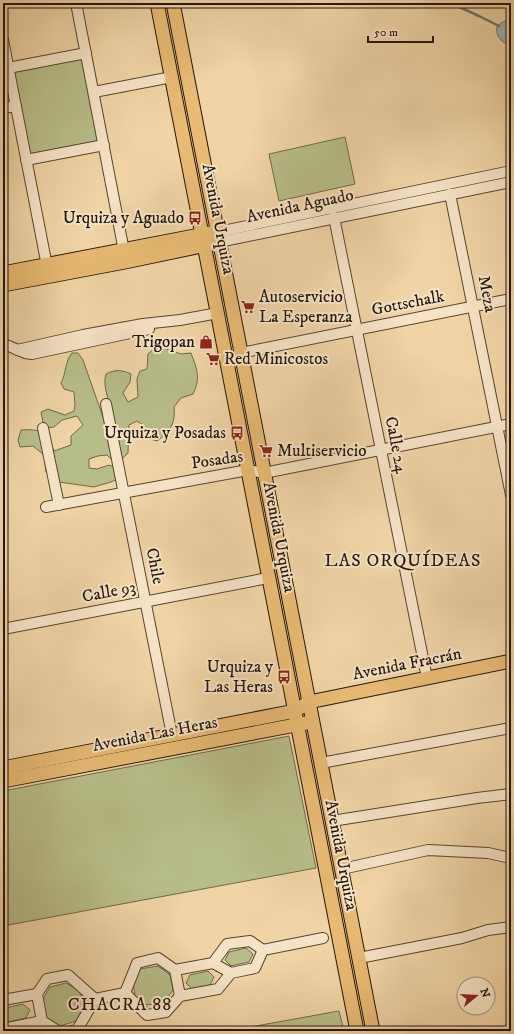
<svg xmlns="http://www.w3.org/2000/svg" width="514" height="1034" font-family="'IM FELL DW Pica',serif">
	<rect width="100%" height="100%" fill="#f0d4a6"/>
	<filter id="stains"><feTurbulence type="fractalNoise" baseFrequency=".005" numOctaves="4"/><feColorMatrix values="0 0 0 0 .2 0 0 0 0 .09 0 0 0 0 .02 0 0 0 .5 -.17"/></filter>
	<radialGradient id="worn" r=".72"><stop offset=".6" stop-color="#630" stop-opacity="0"/><stop offset="1" stop-color="#630" stop-opacity=".3"/></radialGradient>
	<g fill="#b7bd89" stroke="#6d694a">
		<polygon points="82,58 98,141 30,154 14,71"/>
		<polygon points="345,137 355,184 279,201 269,154"/>
		<path d="M158 346 181 354 191 353C197 369 201 378 193 394L181 398 174 407C176 423 170 432 157 441L147 438 143 425 137 421 129 425 128 453 123 458 114 462 107 455 98 456 89 459V468L97 469 109 465 119 469 120 478 111 482 94 487 59 482 46 472 44 455 33 446 20 447 18 440 21 430C30 429 37 430 46 433L54 451 71 445V436L83 425 77 416 62 420 54 427 47 428 43 422 41 412 48 409 65 415 74 411 75 405 74 392 64 389 61 383C66 374 65 361 72 353H78L83 360 104 420 110 412C110 399 102 387 106 374 116 369 122 370 131 374L130 382 123 393 128 402 138 397 137 379 140 371 147 369 148 354Z"/>
		<polygon points="289,736 316,868 3,926 3,791"/>
		<polygon points="246,948 253,954 249,962 231,966 225,960 229,952"/>
		<polygon points="158,966 170,975 173,990 164,1003 147,1005 135,996 133,982 140,969"/>
		<polygon points="208,971 214,977 210,985 192,989 186,983 190,975"/>
		<polygon points="66,983 80,991 84,1007 76,1021 60,1026 46,1017 42,1001 50,987"/>
		<polygon points="23,1004 30,1010 26,1018 8,1022 3,1017 3,1012 5,1008"/>
		<polygon points="339,1011 344,1031 228,1031"/>
	</g>
	<path fill="#9eb5b2" stroke="#6d756f" d="M511 17V47C502 42 495 37 497 26Z"/>
	<g fill="none" stroke-linecap="round" stroke-linejoin="round">
		<polyline stroke="#6d756f" stroke-width="2.5" points="451,3 479,16 499,26"/>
		<g stroke="#564531" stroke-width="12">
			<g id="minor">
				<polyline points="76,3 124,251"/>
				<polyline points="3,40 47,266"/>
				<polyline points="8,68 86,53"/>
				<polyline points="94,92 172,77"/>
				<polyline points="3,108 16,106"/>
				<polyline points="26,160 104,145"/>
				<polyline points="450,194 511,495"/>
				<polyline points="334,217 427,678"/>
				<polyline points="218,232 511,171"/>
				<polyline points="219,242 511,182"/>
				<polyline points="4,344 25,353 32,354 149,329"/>
				<polyline points="17,350 83,335 143,324 180,320 218,313"/>
				<polyline points="241,353 511,299"/>
				<polyline points="106,404 172,735"/>
				<polyline points="43,428 59,505"/>
				<polyline points="46,507 248,470 264,473 511,424"/>
				<polyline points="3,629 268,578"/>
				<polyline points="321,763 511,728"/>
				<polyline points="332,821 477,798 511,794"/>
				<polyline points="342,869 428,850 488,853 511,858"/>
				<polyline points="359,958 462,938 488,930 511,927"/>
				<polyline points="213,963 231,973"/>
				<polyline points="175,970 180,996"/>
				<polyline points="125,993 137,963 158,958 175,970 213,963 227,944 250,941 263,950"/>
				<polyline points="37,994 42,1021"/>
				<polyline points="3,1000 37,994 47,979 68,975 95,999"/>
				<polyline points="3,1029 42,1021 58,1031"/>
				<polyline points="72,1031 77,1030 95,999 125,993 147,1015 166,1012 180,996 218,989 231,973 255,968 263,950 323,938"/>
			</g>
		</g>
		<g stroke="#23150a" stroke-width="15">
			<g id="major">
				<polyline points="157,3 357,1031"/>
				<polyline points="173,3 373,1031"/>
				<polyline points="3,273 210,233"/>
				<polyline points="3,285 125,262 211,244"/>
				<polyline points="3,768 295,711 309,702 511,661"/>
				<polyline points="3,781 306,723"/>
			</g>
		</g>
		<use href="#minor" stroke="#f5e3c5" stroke-width="10"/>
		<use href="#major" stroke="#e8ba73" stroke-width="13"/>
	</g>
	<defs>
		<g id="bus-bare" transform="scale(1.08)"><path d="M-5-6H5V4H4V6H2V4H-2V6H-4V4H-5ZM-3.5-4V0h7V-4ZM-3.5 1.2v1.5H-2V1.2ZM2 1.2v1.5H3.5V1.2Z" fill="#8f2418" stroke="#f5e3c5" stroke-width="2.5" paint-order="stroke"/></g>
		<g id="supermarket-bare" transform="scale(1.08)"><path d="M-6-5.5h2.5l.6 2H6L4.5 2H-2.5L-4.4-4H-6ZM-1.5 3.2a1.3 1.3 0 1 0 .1 0ZM3 3.2a1.3 1.3 0 1 0 .1 0Z" fill="#8f2418" stroke="#f5e3c5" stroke-width="2.5" paint-order="stroke"/></g>
		<g id="shop-bare" transform="scale(1.08)"><path d="M-5-2.5h2.3a2.7 3.5 0 0 1 5.4 0H5L5.5 6h-11ZM-1.5-2.5h3a1.5 2.3 0 0 0-3 0Z" fill="#8f2418" stroke="#f5e3c5" stroke-width="2.5" paint-order="stroke"/></g>
	</defs>
	<g fill-rule="evenodd">
		<use href="#bus-bare" x="195" y="218"/>
		<use href="#supermarket-bare" x="248" y="307"/>
		<use href="#shop-bare" x="206" y="342"/>
		<use href="#supermarket-bare" x="213" y="359"/>
		<use href="#bus-bare" x="237" y="433"/>
		<use href="#supermarket-bare" x="266" y="451"/>
		<use href="#bus-bare" x="284" y="677"/>
	</g>
	<g text-anchor="middle" dominant-baseline="central" stroke-width="4" stroke-linejoin="round" paint-order="stroke">
		<g font-size="17" fill="#23150a" stroke="#f5e3c5">
			<text transform="translate(300 206) rotate(-12)">Avenida Aguado</text>
			<text transform="translate(218 219) rotate(79)">Avenida Urquiza</text>
			<text transform="translate(487 294) rotate(79)">Meza</text>
			<text transform="translate(408 303) rotate(-11)">Gottschalk</text>
			<text transform="translate(396 445) rotate(79)">Calle 24</text>
			<text transform="translate(217 460) rotate(-8)">Posadas</text>
			<text transform="translate(279 537) rotate(79)">Avenida Urquiza</text>
			<text transform="translate(155 566) rotate(79)">Chile</text>
			<text transform="translate(109 592) rotate(-11)">Calle 93</text>
			<text transform="translate(407 664) rotate(-11)">Avenida Fracrán</text>
			<text transform="translate(155 734) rotate(-11)">Avenida Las Heras</text>
			<text transform="translate(341 855) rotate(79)">Avenida Urquiza</text>
		</g>
		<g font-size="17" fill="#23150a" stroke="#f5e3c5" text-anchor="end">
			<text x="184" y="218">Urquiza y Aguado</text>
			<text x="259" y="297" text-anchor="start">Autoservicio<tspan x="259" dy="20">La Esperanza</tspan></text>
			<text x="195" y="342">Trigopan</text>
			<text x="224" y="359" text-anchor="start">Red Minicostos</text>
			<text x="226" y="433">Urquiza y Posadas</text>
			<text x="277" y="451" text-anchor="start">Multiservicio</text>
			<text x="273" y="667">Urquiza y<tspan x="273" dy="20">Las Heras</tspan></text>
		</g>
		<g font-size="18" letter-spacing="1" fill="#23150a" stroke="#f5e3c5">
			<text x="403" y="561">LAS ORQUÍDEAS</text>
			<text x="120" y="1005">CHACRA 88</text>
		</g>
	</g>
	<rect width="514" height="1034" fill="none" stroke="#f0d4a6" stroke-width="16"/>
	<rect x="4" y="4" width="506" height="1026" fill="none" stroke="#23150a" stroke-width="2"/>
	<rect x="8" y="8" width="498" height="1018" fill="none" stroke="#23150a"/>
	<g transform="translate(476 996) rotate(72)"><circle r="19" fill="#f5e3c5" stroke="#a1917a"/>
	<path d="M0-3L7 15L0 10L-7 15Z" fill="#8f2418"/>
	<text y="-6" font-size="11" font-weight="bold" text-anchor="middle" fill="#23150a">N</text>
	</g>
	<path d="M368 36v6h65v-6" fill="none" stroke="#23150a" stroke-width="2"/>
	<text x="374" y="36" font-size="12" fill="#23150a" stroke="#f5e3c5" stroke-width="3" paint-order="stroke">50 m</text>
	<rect width="100%" height="100%" filter="url(#stains)"/>
	<rect width="100%" height="100%" fill="url(#worn)"/>
</svg>
